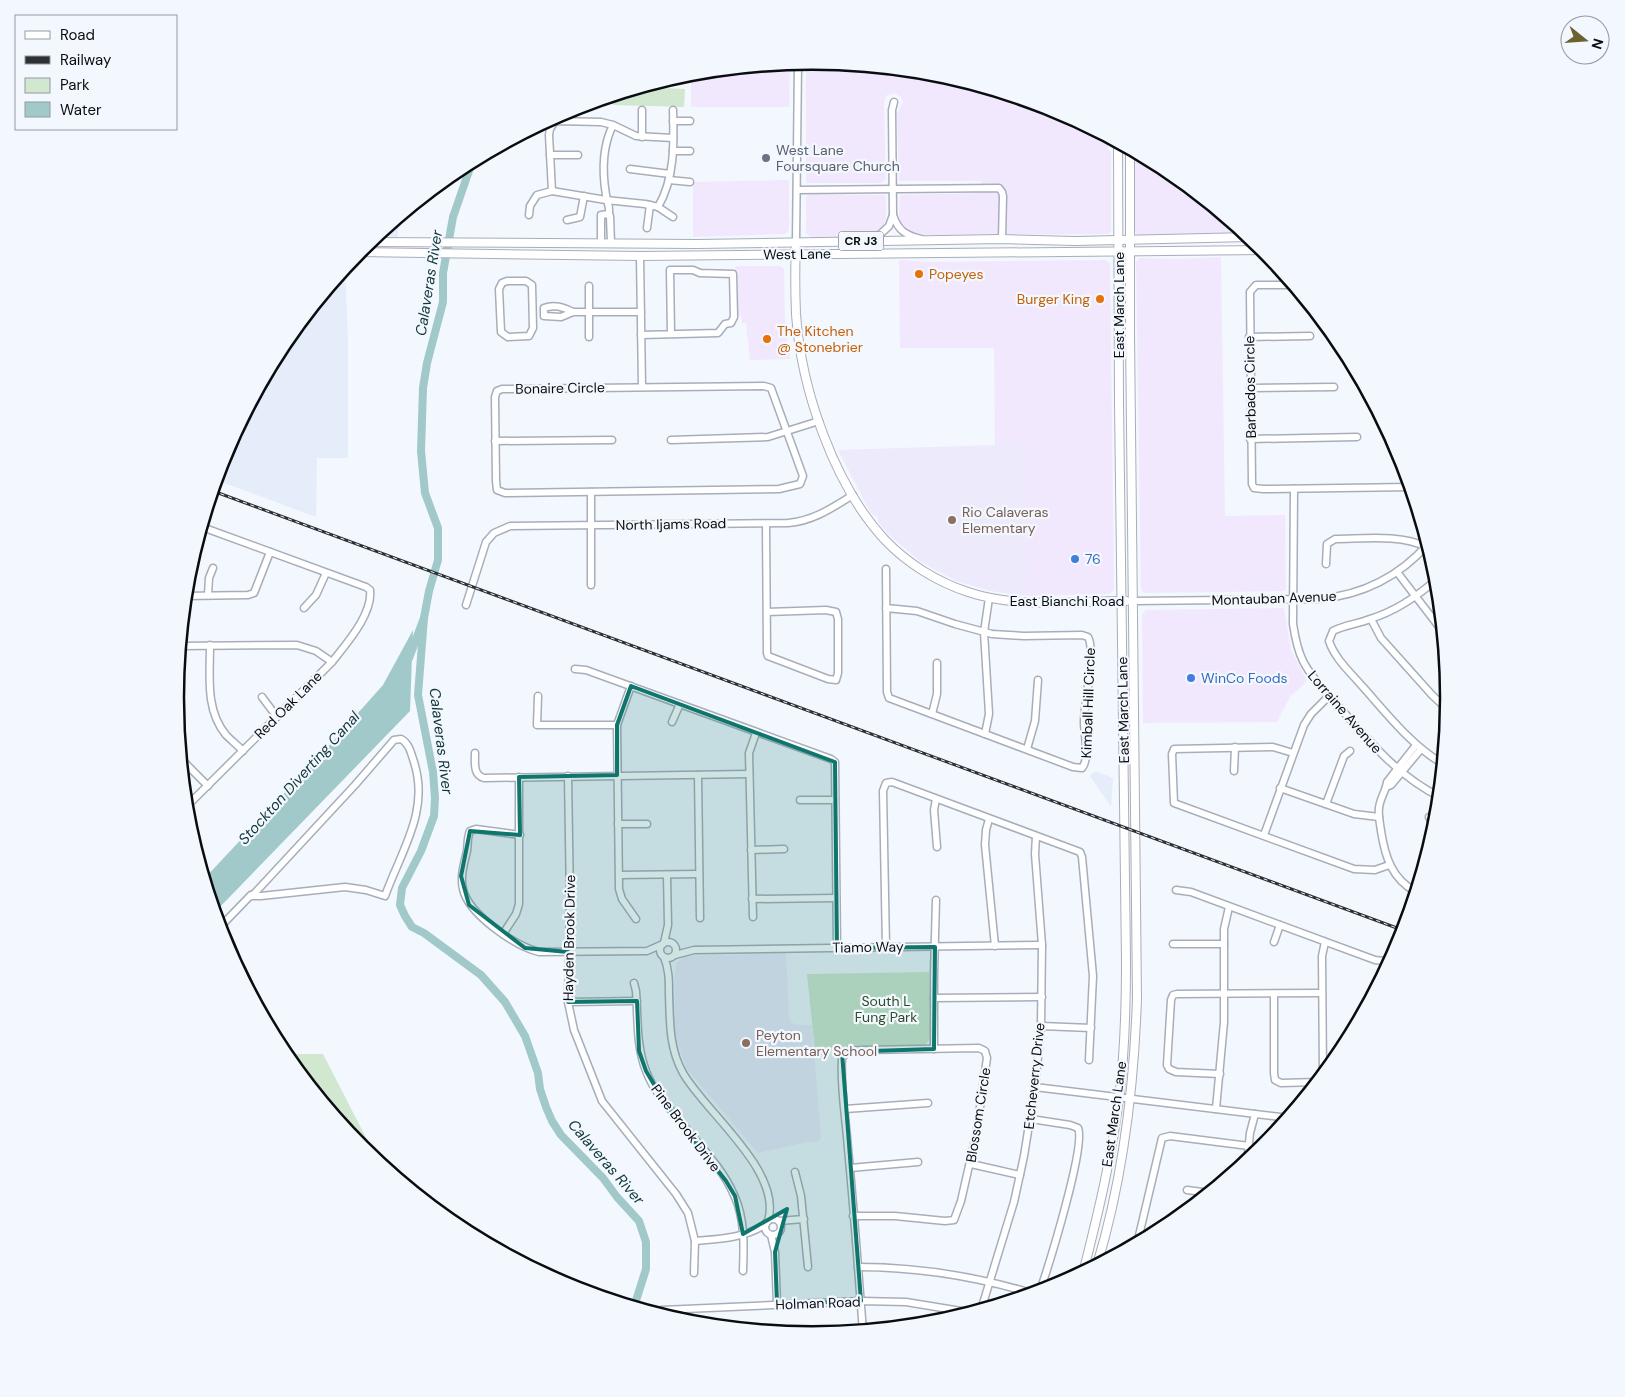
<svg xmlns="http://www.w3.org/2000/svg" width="1625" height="1397" font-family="'DM Sans',sans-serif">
	<rect width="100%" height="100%" fill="#f3f7fe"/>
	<g fill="#f2e8fd">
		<polygon points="813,61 937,74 1057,110 1108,138 1108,149 1111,152 1111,231 1108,234 917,235 906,231 899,220 900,195 981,193 981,181 899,181 897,114 903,102 901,97 894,93 887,95 884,101 886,179 882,183 806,183 806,62"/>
		<polygon points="790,64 789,107 691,107 691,73"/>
		<polygon points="1136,152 1167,169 1247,234 1139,236 1134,231 1134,155"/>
		<polygon points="789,180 789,230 785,234 693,237 693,182"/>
		<polygon points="809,194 884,195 886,197 886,219 881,230 872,236 811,238 806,233 806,197"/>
		<polygon points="1221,257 1225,516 1285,515 1286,589 1284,591 1144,593 1141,589 1136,262 1140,258 1176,259"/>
		<polygon points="899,260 932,262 1106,260 1110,264 1114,590 1110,594 1026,596 1025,446 995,445 994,348 900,348"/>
		<polygon points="735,266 780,266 784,269 785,323 790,359 750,360 746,323 742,323 741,315 738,316 738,306 735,305 735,289 738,289 738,270 735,270"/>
		<polygon points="1284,608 1291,650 1307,681 1290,697 1277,722 1143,723 1142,614 1146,610"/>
	</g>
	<g fill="#e5edfb">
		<polygon points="416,204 398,230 398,238 374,238"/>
		<polygon points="345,268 348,340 348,458 317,458 316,517 216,480 224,454 283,344"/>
		<polygon points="1095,771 1113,778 1111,807 1090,776"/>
	</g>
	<g fill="#edeafc">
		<polygon points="995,445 1025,446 1026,596 990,591 956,581 921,562 889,535 878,522 878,517 872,514 866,504 838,450"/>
		<polygon points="786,953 789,1018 791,1022 797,1025 812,1025 821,1139 816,1142 807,1142 758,1153 686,1068 674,1031 675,970 677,962 686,956"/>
	</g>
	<g fill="#d2e7cf">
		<polygon points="662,82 662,88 685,89 684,107 613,105 612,96 624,93 636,93 637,89"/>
		<polygon points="929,972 930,1039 925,1045 846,1046 840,1048 815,1050 807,974"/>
		<polygon points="284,1054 323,1054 379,1163 362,1149"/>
	</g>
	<polygon fill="#a1c9ca" points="413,630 410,711 215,912 204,879 334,740 383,685"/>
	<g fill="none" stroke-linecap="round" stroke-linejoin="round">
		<g stroke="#a1c9ca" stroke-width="8">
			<polyline points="424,618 418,695 433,772 435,798 434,816 421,851 402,888 400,905 405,916 412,927 424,933 481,975 505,1002 525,1036 538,1073 540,1089 546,1107 552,1121 561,1135 603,1178 617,1197 639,1221 646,1242 646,1269 634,1307"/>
			<polyline points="409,658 424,618 429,591 438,560 438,528 425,493 421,451 423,388 427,363 443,302 443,273 453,217 470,168 475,160"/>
		</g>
		<g stroke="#a8aeb9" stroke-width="9">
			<g id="minor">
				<polyline points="673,121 690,121"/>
				<polyline points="642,137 642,110"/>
				<polyline points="673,151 690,151"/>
				<polyline points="550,155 578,155"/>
				<polyline points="630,169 670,174"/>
				<polyline points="669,180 690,182"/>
				<polyline points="797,190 999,188 1002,192 1003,196 1002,239"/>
				<polyline points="552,191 549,135 550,129 555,121 601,122 613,125 636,136 673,138"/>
				<path d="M658 207C675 178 674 143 673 110"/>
				<path d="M609 214C610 206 607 202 606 195 602 171 602 147 613 125"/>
				<polyline points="529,215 530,206 537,195 552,191 606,200 645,204 658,207 673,217"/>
				<polyline points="893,215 892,110 894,102"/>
				<polyline points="567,220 580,217 584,196"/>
				<polyline points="647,228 650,205"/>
				<path d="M873 241 889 226 893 215C898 231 906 235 921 239"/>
				<polyline points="796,242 798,63"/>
				<polyline points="601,243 601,215 609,214 610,216 611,243"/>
				<polyline points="640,256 642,387"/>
				<polygon points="507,281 526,281 532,285 533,328 529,336 508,337 501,332 499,289 502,283"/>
				<polyline points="1293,285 1256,285 1250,292 1252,484 1254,488 1263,489 1411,487"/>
				<path d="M573 312C563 307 554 304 544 308V316L561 317 573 312H641"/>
				<polyline points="641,335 718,333 725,324 731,323 734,317 733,274 700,273 693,270 670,270 671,334"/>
				<polyline points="589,337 589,286"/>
				<polyline points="1249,337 1310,336"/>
				<polygon points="764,386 771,388 803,476 800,484 779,489 505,493 497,490 496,481 495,397 497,391 502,389"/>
				<polyline points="1250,388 1334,387"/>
				<polyline points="1250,439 1357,437"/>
				<polyline points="671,440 768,437 819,421"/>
				<polyline points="495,441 612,440"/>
				<path d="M1294 489 1293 624C1295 637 1297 649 1303 661 1312 679 1328 694 1341 709 1371 743 1399 777 1440 797"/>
				<polyline points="591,492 591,585"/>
				<polyline points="766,524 767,653 768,656 828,679 836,680 838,673 838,619 836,612 826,610 767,612"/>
				<path d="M1326 564 1327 544 1335 539C1362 539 1401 534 1426 547"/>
				<path d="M886 569 887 692 889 698 1073 767 1082 768C1090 759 1084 734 1084 722 1084 704 1096 650 1088 637L1082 635 1024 636 992 634 955 624 917 611 886 608"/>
				<polyline points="1397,572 1443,632"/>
				<path d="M1438 578C1418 596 1396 611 1370 619 1358 624 1344 625 1333 631L1329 641C1335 659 1351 673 1363 687 1388 715 1411 745 1443 764"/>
				<polyline points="208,595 209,578 213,568"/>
				<polyline points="185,596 248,595 254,593 270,552"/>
				<path d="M1133 601 1319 599C1362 595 1399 577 1428 544"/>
				<path d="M466 605 486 542 494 533 510 526 788 523C813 521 832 508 853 495"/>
				<polyline points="304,608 316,595 326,573"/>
				<polyline points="1371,619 1381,638 1432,695 1449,711"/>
				<path d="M210 645C210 675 205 710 226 735 231 740 237 745 243 751"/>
				<polyline points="180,646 297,645 316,651 332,662"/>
				<polyline points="575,669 586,670 831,759 835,762 837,948"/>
				<polyline points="631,686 617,725 619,889 622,899 636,919"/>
				<polyline points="538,696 537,725 617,725"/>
				<polyline points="262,697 277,717"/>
				<polyline points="932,714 937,694 937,663"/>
				<polyline points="672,722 680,704"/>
				<polyline points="985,734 989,714 984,632 989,598"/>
				<path d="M1416 745 1387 782C1386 791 1380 798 1379 808 1378 815 1380 823 1381 831 1385 857 1392 879 1416 892"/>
				<polyline points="1027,749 1035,721 1038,680"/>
				<path d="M475 753C475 763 473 775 484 778L749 774"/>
				<polyline points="1293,753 1273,747 1174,749 1172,754 1174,803 1354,869 1375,870 1389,865"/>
				<polyline points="181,759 208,786"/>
				<polyline points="1234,771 1235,747"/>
				<polyline points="698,775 700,918"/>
				<polyline points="568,776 570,901 568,1002 574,1030 602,1101 676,1194 688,1213 695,1241 694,1273"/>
				<polyline points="1386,787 1391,785 1421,749"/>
				<polyline points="1280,788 1354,814 1379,817"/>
				<polyline points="936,799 934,810 937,847"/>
				<polyline points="800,800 835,800"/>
				<polyline points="1326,804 1344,756 1350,751"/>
				<path d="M186 807 332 662C346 644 373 614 370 590L366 587 202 527"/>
				<polyline points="1429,817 1433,825 1433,838"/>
				<polyline points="989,819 986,830 985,845 995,946"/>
				<polyline points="618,824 647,824"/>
				<path d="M520 835 476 829 470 831C467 838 468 844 467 851 464 864 460 876 463 889 468 914 515 946 539 952L647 951 663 944"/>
				<polyline points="1264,835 1304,725 1311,714 1329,696"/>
				<polyline points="751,850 784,849"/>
				<polyline points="619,875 699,874"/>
				<polyline points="1176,890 1191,892 1375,960 1384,961 1392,960"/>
				<polyline points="752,899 836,898"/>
				<polyline points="753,917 749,753 756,733"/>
				<path d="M219 928 251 895 253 896H261L345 887 366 890 385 896C401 851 430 811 414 762 411 753 409 743 401 739L394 740 355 785 252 896"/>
				<polyline points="503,934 516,914 519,904 519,777"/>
				<circle cx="668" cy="950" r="8"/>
				<polyline points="1274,942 1280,925"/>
				<polyline points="664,943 668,925 667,875"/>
				<polyline points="1173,944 1224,944"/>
				<polyline points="886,947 883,791 886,783 892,782 1080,852 1082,857 1093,976 1089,1060"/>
				<polyline points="675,955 694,950 1042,945"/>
				<path d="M664 957C669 969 669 981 669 994 670 1022 669 1048 683 1073 705 1112 783 1171 768 1221"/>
				<path d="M634 983 636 991C638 1018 636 1045 646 1071 653 1090 667 1106 680 1121 699 1145 722 1167 734 1195 745 1218 744 1246 743 1271"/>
				<polyline points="1274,994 1274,1073 1275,1080 1281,1083 1318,1082"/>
				<polyline points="934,998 1042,997"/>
				<polyline points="568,1002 637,1001"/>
				<polyline points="1041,1026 1091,1028"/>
				<polyline points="934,1049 934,973 936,900"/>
				<polyline points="1220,1074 1176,1072 1169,1069 1167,1065 1171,1000 1173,995 1177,994 1322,993"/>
				<polyline points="1323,1076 1322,956 1325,942"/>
				<polyline points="1035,1087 1289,1118"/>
				<polyline points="845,1109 928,1103"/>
				<polyline points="1216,1109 1224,1022 1224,929 1229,907"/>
				<polyline points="1247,1163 1250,1133 1255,1114"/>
				<polyline points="971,1164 1020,1175"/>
				<polyline points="850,1168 918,1162"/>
				<polyline points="795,1172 801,1196 808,1267"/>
				<polyline points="1187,1190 1210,1193"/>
				<path d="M853 1216H895L945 1221 954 1220 961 1201 976 1135 987 1058 985 1051 979 1048 863 1050 848 1051 842 1058C840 1088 846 1119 848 1149 854 1209 858 1270 863 1331"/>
				<circle cx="773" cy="1227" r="8"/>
				<polyline points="779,1221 804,1219"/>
				<polyline points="771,1235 775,1252 777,1304"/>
				<path d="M695 1241C719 1239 746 1238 766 1224"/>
				<polyline points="1137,1244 1162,1138 1170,1136 1249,1146"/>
				<path d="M858 1267C917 1267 974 1276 1031 1293L1038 1292 1042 1285C1050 1261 1086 1145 1078 1128L1070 1125 1031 1119"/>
				<polyline points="981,1310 1014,1202 1024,1156 1035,1087 1041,1026 1042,945 1035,854 1036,836"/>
				<polyline points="662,1316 662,1310 861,1301 906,1302 973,1313"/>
			</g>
		</g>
		<g stroke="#a8aeb9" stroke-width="10">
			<g id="major">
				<polyline points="369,242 697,244 1002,239 1075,241 1250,237"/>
				<path d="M796 242C795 266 795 290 796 314 801 389 834 485 885 540 907 563 937 582 968 592 1019 609 1073 601 1126 601"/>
				<polyline points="358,252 640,256 1265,250"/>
				<path d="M1097 1265C1123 1179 1134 1088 1137 998L1130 333V149"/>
				<path d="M1083 1273C1098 1214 1113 1152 1120 1090 1125 1047 1126 1004 1126 961L1119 402 1118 143"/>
			</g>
		</g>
		<use href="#minor" stroke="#fff" stroke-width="6"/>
		<use href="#major" stroke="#fff" stroke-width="8"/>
		<g stroke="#2d3034" stroke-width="3">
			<polyline id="rail" points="213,491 1405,931"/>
		</g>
		<use href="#rail" stroke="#f3f7fe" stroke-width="1" stroke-dasharray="4" stroke-linecap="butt"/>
	</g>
	<path fill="#0f766e" fill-opacity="0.2" stroke="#0f766e" stroke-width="4" stroke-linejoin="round" d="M631 686 835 762 837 948 935 947 934 1049 842 1052 861 1301 777 1304 775 1252 787 1209 743 1234 735 1196 726 1181 665 1103 646 1071 639 1051 637 1001 568 1002V952L525 948 469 905 461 876 470 831 520 835 519 777 617 775V725Z"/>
	<circle fill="#6b7280" stroke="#f3f7fe" stroke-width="2" cx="766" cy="158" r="5"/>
	<g fill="#e8710a" stroke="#f3f7fe" stroke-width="2">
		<circle cx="919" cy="274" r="5"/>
		<circle cx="1100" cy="299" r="5"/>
		<circle cx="767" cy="339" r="5"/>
	</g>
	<g fill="#8d6e63" stroke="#f3f7fe" stroke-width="2">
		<circle cx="952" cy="520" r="5"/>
		<circle cx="746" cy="1043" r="5"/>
	</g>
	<g fill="#3f7fe0" stroke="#f3f7fe" stroke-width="2">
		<circle cx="1075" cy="559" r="5"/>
		<circle cx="1191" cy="678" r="5"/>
	</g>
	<g text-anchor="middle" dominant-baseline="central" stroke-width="4.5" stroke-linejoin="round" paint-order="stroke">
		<rect fill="#f3f7fe" stroke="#505357" stroke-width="1" x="838.5" y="231.5" width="45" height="19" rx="4"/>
		<g font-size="12" font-weight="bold" fill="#0a0d10">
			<text x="861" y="241">CR J3</text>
		</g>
		<g font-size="14" fill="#5b616d" stroke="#f3f7fe" text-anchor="start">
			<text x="776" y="150">West Lane<tspan x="776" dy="16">Foursquare Church</tspan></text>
		</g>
		<g font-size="14" fill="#0a0d10" stroke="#f3f7fe">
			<text transform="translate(797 254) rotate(-1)">West Lane</text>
			<text transform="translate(1119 305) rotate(-90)">East March Lane</text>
			<text transform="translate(1250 387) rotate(-91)">Barbados Circle</text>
			<text transform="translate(560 388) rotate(-1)">Bonaire Circle</text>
			<text transform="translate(671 524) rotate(-1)">North Ijams Road</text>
			<text transform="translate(1274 598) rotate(-2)">Montauban Avenue</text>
			<text x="1067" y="601">East Bianchi Road</text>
			<text transform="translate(1088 703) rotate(-88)">Kimball Hill Circle</text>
			<text transform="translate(288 705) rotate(-45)">Red Oak Lane</text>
			<text transform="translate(1123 710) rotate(-91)">East March Lane</text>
			<text transform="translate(1345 712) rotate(49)">Lorraine Avenue</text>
			<text transform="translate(569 938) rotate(-89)">Hayden Brook Drive</text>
			<text transform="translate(868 947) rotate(-1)">Tiamo Way</text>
			<text transform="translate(1034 1076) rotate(-84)">Etcheverry Drive</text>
			<text transform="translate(1114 1114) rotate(-82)">East March Lane</text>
			<text transform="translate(978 1115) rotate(-81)">Blossom Circle</text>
			<text transform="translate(686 1128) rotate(53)">Pine Brook Drive</text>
			<text transform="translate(818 1303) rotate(-2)">Holman Road</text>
		</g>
		<g font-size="14" fill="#c56008" stroke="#f3f7fe" text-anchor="start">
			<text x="929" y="274">Popeyes</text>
			<text x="1090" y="299" text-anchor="end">Burger King</text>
			<text x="777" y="331">The Kitchen<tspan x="777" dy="16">@ Stonebrier</tspan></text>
		</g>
		<g font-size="14" fill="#785e54" stroke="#f3f7fe" text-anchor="start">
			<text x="962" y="512">Rio Calaveras<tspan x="962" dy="16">Elementary</tspan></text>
			<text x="756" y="1035">Peyton<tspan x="756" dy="16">Elementary School</tspan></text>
		</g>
		<g font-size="14" fill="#366cbe" stroke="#f3f7fe" text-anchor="start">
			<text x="1085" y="559">76</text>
			<text x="1201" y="678">WinCo Foods</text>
		</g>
		<g font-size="14" fill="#2c4d28" stroke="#f3f7fe">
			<text x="886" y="1001">South L<tspan x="886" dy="16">Fung Park</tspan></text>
		</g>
		<g font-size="15" font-style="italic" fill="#103739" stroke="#f3f7fe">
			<text transform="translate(429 283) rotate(-81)">Calaveras River</text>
			<text transform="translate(441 741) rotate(83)">Calaveras River</text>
			<text transform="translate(299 778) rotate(-48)">Stockton Diverting Canal</text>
			<text transform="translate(606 1162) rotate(49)">Calaveras River</text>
		</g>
	</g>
	<path d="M0 0H1625V1397H0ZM184 698a628 628 0 1 1 1256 0a628 628 0 1 1-1256 0Z" fill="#f3f7fe" fill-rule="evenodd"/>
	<path fill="none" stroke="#0a0d10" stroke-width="2.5" d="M184 698a628 628 0 1 1 1256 0a628 628 0 1 1-1256 0Z"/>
	<rect x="15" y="15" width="162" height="115" fill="#f3f7fe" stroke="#96999f"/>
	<rect x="25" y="31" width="25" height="8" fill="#ffffff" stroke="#96999f"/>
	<text x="60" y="40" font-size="15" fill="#0a0d10">Road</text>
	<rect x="25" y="56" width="25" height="8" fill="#2d3034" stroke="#96999f"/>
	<text x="60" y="65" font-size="15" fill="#0a0d10">Railway</text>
	<rect x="25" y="78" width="25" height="15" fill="#d2e7cf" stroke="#96999f"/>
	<text x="60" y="90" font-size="15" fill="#0a0d10">Park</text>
	<rect x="25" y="102" width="25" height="15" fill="#a1c9ca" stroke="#96999f"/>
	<text x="60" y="115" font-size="15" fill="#0a0d10">Water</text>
	<g transform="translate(1585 40) rotate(107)"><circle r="24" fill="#f3f7fe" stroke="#96999f"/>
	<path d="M0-4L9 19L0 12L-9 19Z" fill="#6c622f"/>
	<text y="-8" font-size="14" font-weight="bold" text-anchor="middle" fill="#0a0d10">N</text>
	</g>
</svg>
